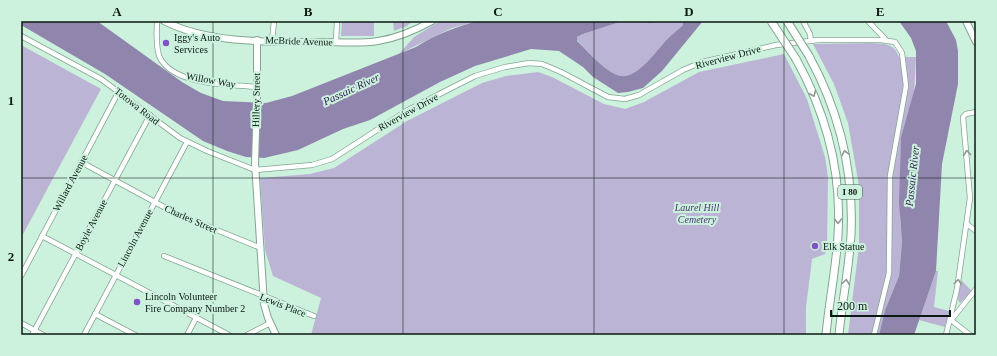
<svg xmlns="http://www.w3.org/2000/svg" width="997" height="356" font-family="Georgia,serif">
	<rect width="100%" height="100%" fill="#ccf2dd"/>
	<g fill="#bcb4d5">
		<polygon points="342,21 374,21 374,36 341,36"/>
		<polygon points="393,21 413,21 407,26 394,31"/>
		<polygon points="440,21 478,21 452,28 399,54 414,37"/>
		<path d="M623 21 650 23 654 21H683V25C677 31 668 37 663 44 653 55 634 82 617 75 601 68 589 52 577 40V37L583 34Z"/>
		<path d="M871 43C885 44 894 43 899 57H916L914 96 901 137 900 219 902 242 899 276 885 310 879 335H848L859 246V186L848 123 834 84 813 44Z"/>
		<polygon points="21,45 101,89 21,238"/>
		<polygon points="784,54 807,99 825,157 828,177 827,248 825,254 812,259 806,307 806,335 311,335 321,298 273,276 265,250 260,178 310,174 334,168 407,121 482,83 506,76 538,72 552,77 604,104 625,109 644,102 699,72"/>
		<polygon points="936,271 938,271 934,307 949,311 945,327 919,320"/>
		<polygon points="961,280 972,291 960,303 958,300"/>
	</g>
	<g fill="#9086ad">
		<path d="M21 21H97L182 82 201 93 223 101 266 103 292 96 416 47C436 34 456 27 478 21H654L651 23 623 21 583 34 577 37V41C589 52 601 68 617 75 634 82 653 55 663 44 668 37 677 31 683 25V21H703L662 71 643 88 628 92 618 93 593 77 583 67 559 51 531 49 475 66 440 82 370 120 343 129 298 150 264 158 246 157 227 151 203 141 105 74 21 25Z"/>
		<polygon points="899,21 946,21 956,40 958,51 958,84 942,164 936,271 914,335 879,335 885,310 899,276 902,242 899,202 901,137 916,84 916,51 911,38"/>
	</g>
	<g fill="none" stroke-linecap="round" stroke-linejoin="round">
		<g stroke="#82a692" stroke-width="6">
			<g id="minor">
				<path d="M157 21C157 32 155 47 160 58 175 86 230 84 257 87"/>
				<polyline points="803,21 810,34 811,41"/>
				<polyline points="868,21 886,40"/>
				<polyline points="21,36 101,79 180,138 207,151 255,170 312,165 332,159 408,110 475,76 505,67 529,63 542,64 561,72 608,97 625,99 639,95 683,70 702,62 776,45 818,40 881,40 895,42 902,53 906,86 890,176 889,273 874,335"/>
				<polyline points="272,41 274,21"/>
				<polyline points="336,42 337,21"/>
				<polyline points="81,162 175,213 261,248"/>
				<polyline points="967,224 976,231"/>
				<polyline points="42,236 229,335"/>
				<polyline points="164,256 314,316"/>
				<polyline points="21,276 119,91"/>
				<polyline points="95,314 135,335"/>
				<polyline points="952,319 976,289"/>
				<polyline points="951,320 970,335"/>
				<polyline points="21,323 43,335"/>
				<polyline points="32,335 150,115"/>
				<polyline points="84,335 187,142"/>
				<polyline points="187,335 196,318"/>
				<polyline points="247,335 270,323"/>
				<polyline points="946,335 957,289 970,198 963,117 966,114 976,112"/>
			</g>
		</g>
		<g stroke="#82a692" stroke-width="8">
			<g id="major">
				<path d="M164 21C209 44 271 42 320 42 339 42 359 44 378 41 398 38 414 31 432 21"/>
				<polyline points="966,21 976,42"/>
				<polyline points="257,40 257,100 255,163 264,304 268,318 276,335"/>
			</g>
		</g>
		<g stroke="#82a692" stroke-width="9">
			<g id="highway">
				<path d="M809 56C839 111 854 172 851 235 849 269 842 302 839 335"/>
				<path d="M796 59C826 113 842 173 838 235 836 269 829 302 826 335"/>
			</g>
		</g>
		<use href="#minor" stroke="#fff" stroke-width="4.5"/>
		<use href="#major" stroke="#fff" stroke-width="6"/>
		<use href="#highway" stroke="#fff" stroke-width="7"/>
		<g stroke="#82a692" stroke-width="9" stroke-linecap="butt">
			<g id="highway-bridge">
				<polyline points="771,21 796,59"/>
				<polyline points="787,21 809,56"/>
			</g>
		</g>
		<use href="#highway-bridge" stroke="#fff" stroke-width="7"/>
	</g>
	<defs><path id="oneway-chevron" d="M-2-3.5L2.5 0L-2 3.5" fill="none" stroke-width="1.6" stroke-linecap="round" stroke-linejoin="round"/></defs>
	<g stroke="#919894">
		<use href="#oneway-chevron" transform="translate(813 94) rotate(67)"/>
		<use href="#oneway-chevron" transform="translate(845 153) rotate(-102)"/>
		<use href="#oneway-chevron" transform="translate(967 153) rotate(-96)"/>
		<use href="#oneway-chevron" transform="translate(838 221) rotate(91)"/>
		<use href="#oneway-chevron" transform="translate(846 282) rotate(-82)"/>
		<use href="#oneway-chevron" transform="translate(958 282) rotate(-82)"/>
	</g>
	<path fill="none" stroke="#0b1912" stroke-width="1" stroke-opacity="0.55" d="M213 21V335M403 21V335M594 21V335M784 21V335M21 178H976"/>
	<g fill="#8053cd" stroke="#ccf2dd" stroke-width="1.5">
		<circle cx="166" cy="43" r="4"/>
		<circle cx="815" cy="246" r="4"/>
		<circle cx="137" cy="302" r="4"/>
	</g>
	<g text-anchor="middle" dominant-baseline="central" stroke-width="4" stroke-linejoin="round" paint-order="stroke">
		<rect fill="#ccf2dd" stroke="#455a4f" stroke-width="1" x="838" y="185" width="24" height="14" rx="3"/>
		<g font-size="9" font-weight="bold" fill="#0b1912">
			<text x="850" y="192">I 80</text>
		</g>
		<g font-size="10" fill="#0b1912" stroke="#ccf2dd" text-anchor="start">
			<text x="174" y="37">Iggy's Auto<tspan x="174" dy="12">Services</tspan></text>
			<text x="823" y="246">Elk Statue</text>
			<text x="145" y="296">Lincoln Volunteer<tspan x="145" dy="12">Fire Company Number 2</tspan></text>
		</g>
		<g font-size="10" fill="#0b1912" stroke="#ccf2dd">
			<text transform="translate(299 41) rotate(2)">McBride Avenue</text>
			<text transform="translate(728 57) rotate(-15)">Riverview Drive</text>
			<text transform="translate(211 80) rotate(10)">Willow Way</text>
			<text transform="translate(256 100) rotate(-89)">Hillery Street</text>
			<text transform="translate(137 106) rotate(38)">Totowa Road</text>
			<text transform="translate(408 112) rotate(-29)">Riverview Drive</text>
			<text transform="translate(70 183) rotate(-62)">Willard Avenue</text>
			<text transform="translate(191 219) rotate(24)">Charles Street</text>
			<text transform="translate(91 225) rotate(-62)">Boyle Avenue</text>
			<text transform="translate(135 238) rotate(-62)">Lincoln Avenue</text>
			<text transform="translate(283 305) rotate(21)">Lewis Place</text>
		</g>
		<g font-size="10" font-style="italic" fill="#4a396e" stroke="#ccf2dd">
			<text x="697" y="207">Laurel Hill<tspan x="697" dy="12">Cemetery</tspan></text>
		</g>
		<g font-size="11" font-style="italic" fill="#342255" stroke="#ccf2dd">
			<text transform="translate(351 89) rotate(-25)">Passaic River</text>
			<text transform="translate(912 176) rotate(-84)">Passaic River</text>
		</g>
	</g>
	<rect width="997" height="356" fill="none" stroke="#ccf2dd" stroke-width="44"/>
	<path d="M831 310v6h119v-6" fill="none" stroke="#0b1912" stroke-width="2"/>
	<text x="837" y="310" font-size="12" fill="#0b1912" stroke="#ccf2dd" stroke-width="3" paint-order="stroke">200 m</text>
	<rect x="22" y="22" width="953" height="312" fill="none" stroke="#0b1912" stroke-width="1.5"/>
	<g font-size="13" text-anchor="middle" font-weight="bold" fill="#0b1912">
		<text x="117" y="16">A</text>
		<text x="308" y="16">B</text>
		<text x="498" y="16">C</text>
		<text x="689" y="16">D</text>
		<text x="880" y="16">E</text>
		<text x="11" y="105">1</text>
		<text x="11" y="261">2</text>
	</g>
</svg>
